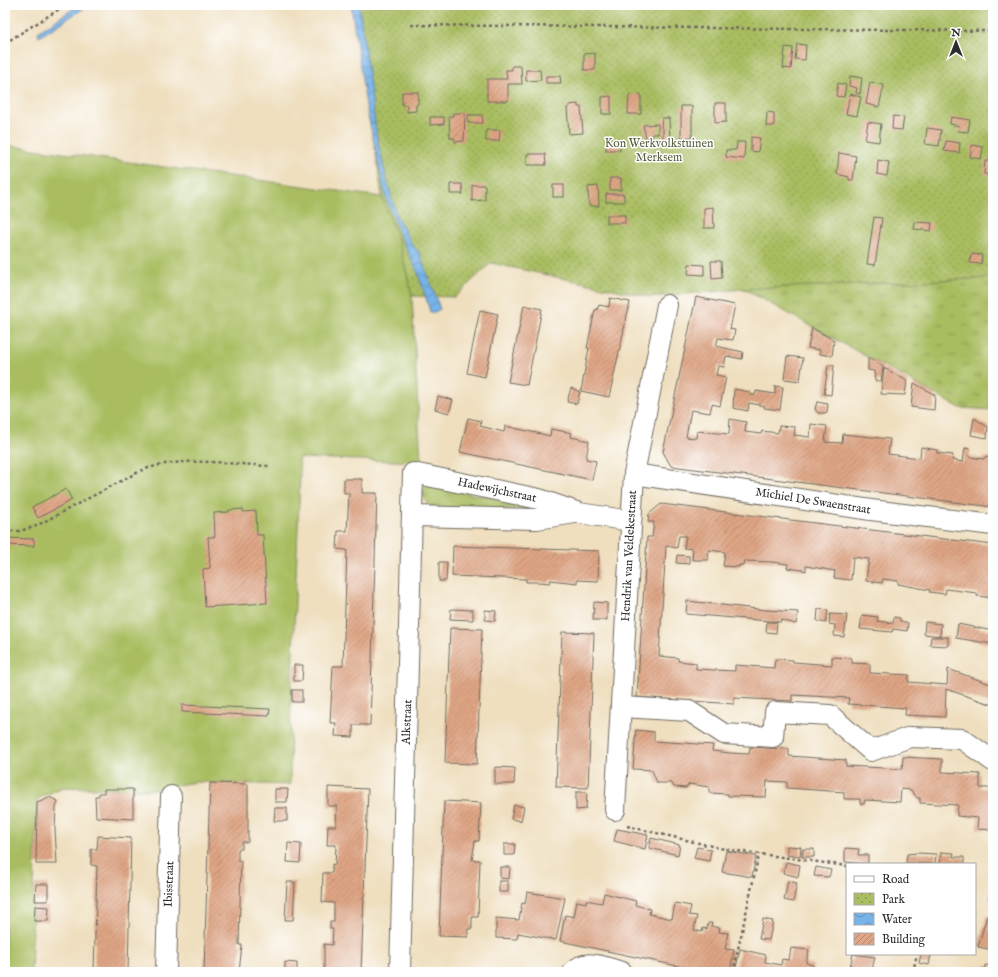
<svg xmlns="http://www.w3.org/2000/svg" width="998" height="977" font-family="'IM FELL English',serif">
	<defs>
		<pattern id="grass-tufts" width="24" height="20" patternUnits="userSpaceOnUse"><rect width="24" height="20" fill="#a9bd61"/><path d="M3 7l-1-3M5 7V3M7 7l1-3M15 17l-1-3M17 17v-4M19 17l1-3" fill="none" stroke="#8a9a50"/></pattern>
		<pattern id="park-dots" width="8" height="8" patternUnits="userSpaceOnUse"><rect width="8" height="8" fill="#a9bd61"/><path d="M2 2h.1M6 6h.1" fill="none" stroke="#8a9a50" stroke-width="1.8" stroke-linecap="round"/></pattern>
		<pattern id="water-waves" width="16" height="10" patternUnits="userSpaceOnUse"><rect width="16" height="10" fill="#77b3e9"/><path d="M0 5q4-4 8 0t8 0" fill="none" stroke="#6292bd"/></pattern>
		<pattern id="building-hatch" width="6" height="6" patternUnits="userSpaceOnUse"><rect width="6" height="6" fill="#dfa685"/><path d="M-1 1l2-2M0 6l6-6M5 7l2-2" fill="none" stroke="#b5876d"/></pattern>
	</defs>
	<rect width="100%" height="100%" fill="#fff"/>
	<filter id="ink" filterUnits="userSpaceOnUse"><feTurbulence type="fractalNoise" baseFrequency=".025" numOctaves="2"/><feDisplacementMap in="SourceGraphic" scale="8" xChannelSelector="R" yChannelSelector="G"/><feConvolveMatrix kernelMatrix="1 2 1 2 8 2 1 2 1" color-interpolation-filters="sRGB"/></filter>
	<filter id="wash" filterUnits="userSpaceOnUse"><feTurbulence type="fractalNoise" baseFrequency=".012" numOctaves="4" result="noise"/><feDisplacementMap in="SourceGraphic" scale="16" xChannelSelector="R" yChannelSelector="G"/><feGaussianBlur stdDeviation="0.9" result="paint"/><feColorMatrix in="noise" values="0 0 0 0 0 0 0 0 0 0 0 0 0 0 0 0 0 1.4 0 .05"/><feComposite in="paint" operator="in"/></filter>
	<g filter="url(#wash)">
		<rect width="100%" height="100%" fill="#efdfbf"/>
		<g fill="url(#grass-tufts)" stroke="#6a7446">
			<polygon points="993,278 993,410 960,408 744,289"/>
			<polygon points="426,486 537,505 536,509 436,508 429,506 423,498 423,491"/>
		</g>
		<polygon fill="url(#park-dots)" stroke="#6a7446" points="355,5 993,5 993,278 744,289 650,297 491,263 455,297 412,296 398,239 382,197"/>
		<polygon fill="#a9bd61" stroke="#6a7446" points="5,145 382,197 398,239 412,296 421,462 299,458 300,478 291,702 290,785 195,782 150,790 63,787 37,799 31,972 5,972"/>
		<g fill="url(#water-waves)" stroke="#516f8a">
			<polygon points="79,5 89,5 39,37 38,32"/>
			<polygon points="351,5 359,5 377,137 386,177 397,217 411,243 420,254 440,309 435,312 430,312 429,308 418,273 399,233 385,194 366,106"/>
		</g>
		<g id="blocks">
			<g fill="url(#building-hatch)">
				<polygon points="797,44 806,45 805,60 795,59"/>
				<polygon points="785,47 793,48 791,69 783,68"/>
				<polygon points="595,53 595,70 584,70 584,54"/>
				<polygon points="512,66 521,66 522,84 508,84 508,101 487,101 487,79 507,79 506,70 512,70"/>
				<polygon points="526,70 540,70 541,80 526,81"/>
				<polygon points="546,76 560,76 561,83 546,83"/>
				<polygon points="850,76 862,78 860,94 856,93 857,88 849,86"/>
				<polygon points="870,82 884,85 879,107 866,104"/>
				<polygon points="838,83 846,85 844,97 836,96"/>
				<polygon points="402,92 418,92 418,104 416,105 416,111 407,112 407,105 402,105"/>
				<polygon points="641,94 641,114 628,114 629,95"/>
				<polygon points="850,94 861,97 857,116 846,114"/>
				<polygon points="611,96 611,114 602,114 602,97"/>
				<polygon points="715,103 726,103 726,122 715,123"/>
				<polygon points="578,104 578,107 581,107 583,133 569,134 567,108 569,108 569,105"/>
				<polygon points="681,106 692,106 692,137 681,138"/>
				<polygon points="767,112 774,113 774,126 766,126"/>
				<polygon points="453,113 465,113 464,141 455,142 455,138 450,138 449,116 453,116"/>
				<polygon points="468,115 482,115 483,123 468,123"/>
				<polygon points="893,116 904,117 902,130 892,129"/>
				<polygon points="430,117 444,117 444,124 430,125"/>
				<polygon points="951,117 970,120 968,132 958,131 959,126 950,124"/>
				<polygon points="662,118 669,118 670,141 663,141 663,128 661,127"/>
				<polygon points="868,122 881,124 879,142 865,140"/>
				<polygon points="658,124 658,134 652,134 652,138 646,138 643,125"/>
				<polygon points="927,128 941,130 939,146 925,144"/>
				<polygon points="486,130 500,130 499,141 486,141"/>
				<polygon points="751,137 760,138 758,152 751,151"/>
				<polygon points="946,141 960,143 959,153 944,151"/>
				<rect x="606" y="142" width="14" height="8"/>
				<polygon points="737,142 745,142 744,159 726,157 726,150 736,150"/>
				<polygon points="972,145 983,147 981,159 970,157"/>
				<polygon points="839,153 856,156 853,180 849,180 849,177 837,174"/>
				<polygon points="527,154 545,154 546,165 527,165"/>
				<polygon points="878,160 889,162 887,176 877,174"/>
				<polygon points="985,161 993,161 993,175 984,174"/>
				<rect x="610" y="178" width="11" height="12"/>
				<polygon points="450,184 462,184 463,194 450,194"/>
				<polygon points="472,185 485,185 485,200 472,201"/>
				<rect x="553" y="185" width="11" height="12"/>
				<polygon points="598,186 599,206 589,206 588,187"/>
				<rect x="606" y="194" width="18" height="8"/>
				<polygon points="713,207 714,228 704,228 704,208"/>
				<rect x="607" y="215" width="18" height="8"/>
				<polygon points="874,217 882,218 875,265 867,264"/>
				<polygon points="915,222 932,223 931,231 914,229"/>
				<polygon points="992,224 993,224 993,250 988,250"/>
				<polygon points="971,254 982,255 981,264 970,263"/>
				<polygon points="711,261 721,261 722,278 712,279"/>
				<polygon points="689,264 704,265 704,275 688,274"/>
				<polygon points="696,297 735,305 730,329 735,330 733,340 718,338 716,346 743,352 742,359 726,356 724,367 718,366 716,375 726,377 720,406 712,404 710,413 691,410 686,437 696,438 697,431 729,434 730,419 746,422 745,432 761,434 762,431 778,433 779,426 795,427 794,435 810,437 811,424 827,426 825,442 842,443 843,434 890,439 888,454 920,458 921,447 937,450 937,453 953,455 952,460 963,462 965,448 970,449 969,457 984,459 985,457 993,458 993,507 671,466 663,452"/>
				<polygon points="610,298 630,302 609,397 581,391 589,348 587,348 595,310 597,310 599,305 609,307"/>
				<polygon points="524,305 542,309 527,385 508,382"/>
				<polygon points="480,310 498,314 485,377 467,373"/>
				<polygon points="812,328 834,340 832,356 820,354 820,350 808,348"/>
				<polygon points="787,356 803,358 800,381 784,379"/>
				<polygon points="868,358 883,366 881,381 875,381 874,371 868,370"/>
				<polygon points="828,365 834,365 831,395 824,394"/>
				<polygon points="884,368 907,381 905,395 881,394"/>
				<polygon points="914,383 935,395 934,410 911,407"/>
				<polygon points="775,386 783,387 780,410 764,408 765,406 749,403 748,411 733,408 734,389 750,392 750,395 755,395 756,391 775,394"/>
				<polygon points="571,388 580,392 577,404 567,402"/>
				<polygon points="438,396 453,400 449,413 435,409"/>
				<polygon points="817,402 828,404 827,412 824,413 818,413 815,409"/>
				<polygon points="468,418 481,421 480,426 504,432 505,426 550,436 551,429 572,433 571,437 589,441 586,459 596,461 592,480 460,452"/>
				<polygon points="974,418 988,427 987,438 971,435"/>
				<polygon points="344,479 362,479 362,493 377,493 370,725 353,725 353,737 335,736 336,723 330,723 333,666 343,666 347,550 337,549 338,531 347,531 349,493 344,493"/>
				<polygon points="66,489 72,500 38,518 32,507"/>
				<polygon points="661,504 993,545 993,598 977,596 977,593 946,589 945,594 929,592 930,590 898,584 898,581 883,579 882,583 866,581 869,559 853,557 851,580 834,578 835,571 806,566 806,571 803,570 787,568 788,564 772,562 744,561 743,565 739,565 739,567 723,566 725,552 709,550 708,560 692,560 693,549 684,548 686,536 679,536 677,548 666,546 659,656 678,658 678,661 696,663 696,669 735,671 735,665 774,668 775,659 793,660 793,662 832,665 832,657 852,658 852,663 870,664 870,673 909,675 908,682 947,685 948,669 993,685 993,705 946,689 945,717 905,715 906,708 848,704 849,698 792,695 792,701 734,698 734,704 637,697 647,537 652,537 654,522 648,522 649,514"/>
				<polygon points="243,509 243,512 256,511 257,535 263,535 267,603 205,607 203,569 210,568 208,537 215,537 214,513 229,512 229,510"/>
				<polygon points="5,538 34,539 34,546 5,545"/>
				<polygon points="453,546 599,551 598,581 577,580 577,583 550,580 550,583 539,582 526,582 526,579 452,576"/>
				<polygon points="677,555 689,556 689,564 676,563"/>
				<polygon points="439,562 447,562 446,581 439,581"/>
				<polygon points="687,601 766,610 798,612 796,624 781,620 781,622 686,614"/>
				<polygon points="594,602 607,603 607,620 593,620"/>
				<polygon points="451,609 473,610 473,620 450,619"/>
				<polygon points="818,609 828,610 826,623 817,621"/>
				<polygon points="485,610 496,611 495,621 485,620"/>
				<polygon points="830,614 847,615 844,637 834,636 835,625 829,624"/>
				<polygon points="862,615 878,617 877,621 893,623 894,617 900,618 900,621 908,623 907,631 893,629 892,632 860,629"/>
				<polygon points="767,622 777,622 776,633 766,632"/>
				<polygon points="925,622 941,624 940,636 924,634"/>
				<polygon points="958,624 993,631 993,644 956,638"/>
				<polygon points="450,628 482,629 477,764 445,763"/>
				<polygon points="562,632 594,633 588,788 556,787"/>
				<polygon points="931,637 948,637 948,646 930,645"/>
				<polygon points="294,665 303,665 302,681 294,681"/>
				<rect x="292" y="690" width="10" height="12"/>
				<polygon points="182,705 270,709 269,716 182,712"/>
				<polygon points="636,730 654,732 654,741 713,745 712,751 730,753 749,754 750,747 789,749 789,756 846,760 846,766 902,769 903,757 942,759 942,772 980,774 980,788 993,788 993,830 977,829 978,818 957,816 958,805 920,803 920,798 917,798 911,790 901,789 900,802 865,800 864,804 860,804 860,799 844,799 844,792 787,788 787,782 767,781 766,797 728,796 728,794 709,793 709,787 689,784 686,788 674,787 671,783 657,783 652,770 633,769"/>
				<polygon points="495,767 515,768 514,784 495,784"/>
				<polygon points="210,783 248,784 248,842 242,842 242,849 238,849 238,861 241,861 239,945 242,945 239,972 204,972"/>
				<polygon points="328,787 368,789 361,972 324,972 324,944 332,945 333,929 330,929 330,922 334,922 334,903 322,902 323,873 332,873 332,864 335,865 336,845 327,845 328,826 336,826 337,806 328,806"/>
				<polygon points="104,789 133,789 133,819 96,817 95,796 99,796 99,793 104,793"/>
				<polygon points="275,789 288,789 287,802 275,802"/>
				<polygon points="576,792 587,792 586,809 576,810"/>
				<polygon points="49,797 58,801 56,808 55,829 57,864 36,864 37,802"/>
				<polygon points="444,801 481,803 479,841 475,841 472,860 480,860 478,917 472,917 472,929 468,929 468,937 439,936"/>
				<polygon points="514,805 524,807 521,821 511,819"/>
				<polygon points="275,808 287,808 287,821 274,821"/>
				<polygon points="617,829 648,835 645,849 614,841"/>
				<polygon points="98,836 131,838 128,972 94,972 97,866 91,865 91,849 97,849"/>
				<polygon points="651,838 680,845 678,855 649,848"/>
				<polygon points="288,843 301,844 300,863 287,862"/>
				<polygon points="504,844 515,844 514,855 504,855"/>
				<polygon points="787,846 801,847 800,857 787,855"/>
				<polygon points="697,847 711,850 709,861 694,858"/>
				<polygon points="845,848 859,849 858,855 868,855 868,864 845,862"/>
				<polygon points="803,849 814,849 814,857 802,857"/>
				<polygon points="726,851 756,856 752,877 722,872"/>
				<polygon points="941,852 954,853 953,857 964,857 964,864 940,864"/>
				<polygon points="917,853 936,854 935,864 906,863 907,854"/>
				<polygon points="786,862 800,865 798,877 783,873"/>
				<polygon points="500,867 510,867 509,879 500,878"/>
				<polygon points="816,867 831,870 829,877 814,876"/>
				<rect x="499" y="881" width="9" height="11"/>
				<polygon points="788,881 797,883 793,902 784,900"/>
				<polygon points="287,882 295,882 293,920 285,920"/>
				<polygon points="36,884 48,884 48,901 35,901"/>
				<polygon points="527,892 565,898 556,940 518,933 517,939 496,938 496,918 519,920 522,903 525,904"/>
				<polygon points="991,892 993,892 993,900 989,899"/>
				<polygon points="604,893 636,901 635,905 650,909 649,914 672,919 675,903 691,906 689,915 697,916 694,930 702,932 703,928 707,929 708,923 712,923 711,926 720,928 719,932 728,933 725,949 734,950 730,972 706,972 560,941 565,915 574,917 577,901 586,903 586,900 602,903"/>
				<polygon points="35,906 49,907 48,921 34,921"/>
				<polygon points="987,916 993,917 993,950 978,947"/>
				<polygon points="763,919 773,921 769,940 759,939"/>
				<polygon points="791,948 809,950 806,963 813,965 812,972 735,972 740,949 766,955 765,962 781,965 782,959 789,960"/>
				<polygon points="853,954 875,957 872,970 870,969 869,972 844,972 845,970 849,971"/>
				<polygon points="921,954 931,954 929,965 919,963"/>
				<polygon points="285,962 297,963 297,972 285,972"/>
				<polygon points="985,965 993,966 993,972 984,972"/>
			</g>
		</g>
	</g>
	<g filter="url(#ink)">
		<use href="#blocks" fill-opacity="0" stroke="#706a5f" stroke-width="1"/>
		<g fill="none" stroke-linecap="round" stroke-linejoin="round">
			<g stroke="#706a5f" stroke-width="22">
				<g id="street">
					<polyline points="634,474 871,510 993,525"/>
					<polyline points="413,516 537,519 575,513"/>
					<polyline points="622,707 689,711 724,734 773,737 775,712 830,715 871,751 910,737 962,739 993,761"/>
					<polyline points="615,810 634,474 667,305"/>
					<polyline points="166,972 171,796"/>
					<polyline points="400,972 413,473 539,499 579,513 631,521"/>
					<path d="M573 972C585 957 607 968 622 972"/>
				</g>
			</g>
			<g stroke="#706a5f" stroke-width="2.5" stroke-dasharray="3 3" stroke-linecap="butt">
				<polyline points="411,25 993,31"/>
				<polyline points="5,43 66,5"/>
				<path d="M5 531H19L34 527 140 471C180 455 226 464 269 466"/>
				<polyline points="627,826 724,849 847,866"/>
				<polyline points="733,972 759,854"/>
				<polyline points="913,972 917,954"/>
			</g>
			<use href="#street" stroke="#fff" stroke-width="20"/>
		</g>
	</g>
	<g text-anchor="middle" dominant-baseline="central" stroke-width="3" stroke-linejoin="round" paint-order="stroke">
		<g font-size="12" fill="#575e3e" stroke="#fff">
			<text x="659" y="143">Kon Werkvolkstuinen<tspan x="659" dy="14">Merksem</tspan></text>
		</g>
		<g font-size="12" fill="#2b2b2b" stroke="#fff">
			<text transform="translate(497 490) rotate(12)">Hadewijchstraat</text>
			<text transform="translate(813 501) rotate(9)">Michiel De Swaenstraat</text>
			<text transform="translate(629 556) rotate(-87)">Hendrik van Veldekestraat</text>
			<text transform="translate(407 722) rotate(-88)">Alkstraat</text>
			<text transform="translate(169 884) rotate(-88)">Ibisstraat</text>
		</g>
	</g>
	<rect width="998" height="977" fill="none" stroke="#fff" stroke-width="20"/>
	<rect x="846" y="863" width="130" height="92" fill="#ffffff" stroke="#aaaaaa"/>
	<rect x="854" y="876" width="20" height="6" fill="#ffffff" stroke="#aaaaaa"/>
	<text x="882" y="883" font-size="12" fill="#2b2b2b">Road</text>
	<rect x="854" y="893" width="20" height="12" fill="url(#park-dots)" stroke="#aaaaaa"/>
	<text x="882" y="903" font-size="12" fill="#2b2b2b">Park</text>
	<rect x="854" y="913" width="20" height="12" fill="url(#water-waves)" stroke="#aaaaaa"/>
	<text x="882" y="923" font-size="12" fill="#2b2b2b">Water</text>
	<rect x="854" y="933" width="20" height="12" fill="url(#building-hatch)" stroke="#aaaaaa"/>
	<text x="882" y="943" font-size="12" fill="#2b2b2b">Building</text>
	<g transform="translate(956 42)" stroke="#ffffff" stroke-width="3" paint-order="stroke">
	<path d="M0-3L7 15L0 10L-7 15Z" fill="#2b2b2b"/>
	<text y="-6" font-size="11" font-weight="bold" text-anchor="middle" fill="#2b2b2b">N</text>
	</g>
</svg>
